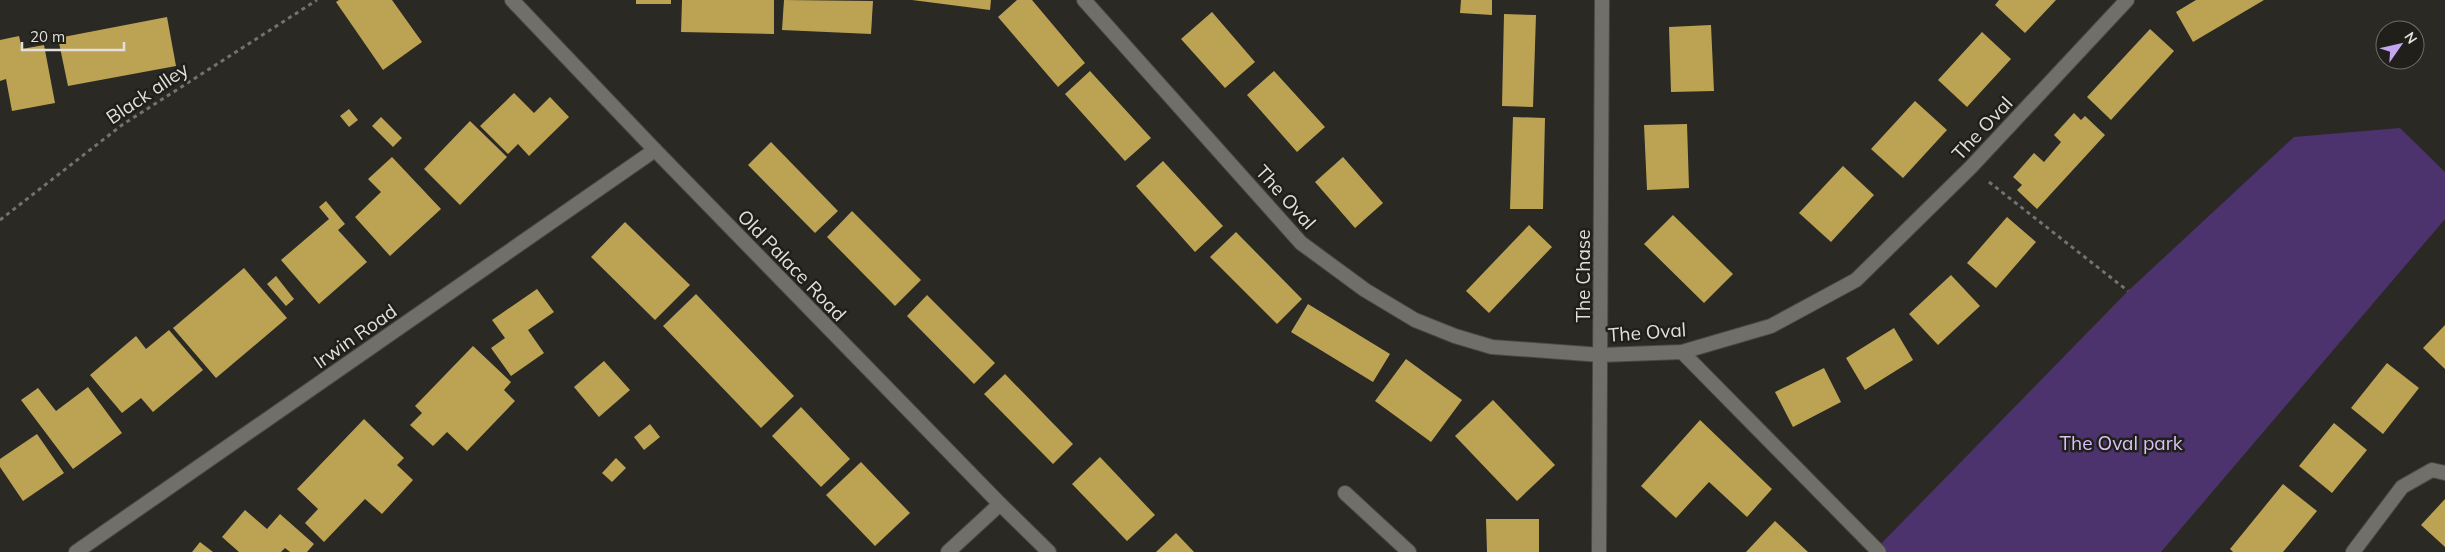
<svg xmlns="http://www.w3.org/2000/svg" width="2445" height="552" font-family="Mulish,sans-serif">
	<rect width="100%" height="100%" fill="#2b2924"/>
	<polygon fill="#4d336d" points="2400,128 2445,172 2445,219 2161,552 1873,552 2128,291 2294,137"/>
	<g fill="#bca353">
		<polygon points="339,0 392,0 422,42 383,70 336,2"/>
		<rect x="636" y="0" width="35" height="4"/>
		<polygon points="682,0 774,0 774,34 681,32"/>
		<polygon points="784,0 873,1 871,34 782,30"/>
		<polygon points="912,0 991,0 990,10"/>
		<polygon points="1017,0 1032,0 1085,63 1058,87 998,17"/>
		<polygon points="1461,0 1492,0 1492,15 1460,13"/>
		<polygon points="1999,0 2056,0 2025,33 1995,5"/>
		<polygon points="2196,0 2264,0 2193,42 2176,12"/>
		<polygon points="1212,12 1255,62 1225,88 1181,39"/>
		<polygon points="1504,14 1536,15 1533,107 1502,106"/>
		<polygon points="167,17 176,66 68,86 58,38"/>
		<polygon points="1711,25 1714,91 1671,92 1669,27"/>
		<polygon points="2150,29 2174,51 2111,120 2087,97"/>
		<polygon points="1982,32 2011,59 1967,107 1938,80"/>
		<polygon points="19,36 22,49 44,45 55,103 12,111 6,79 0,81 0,40"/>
		<polygon points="1090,71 1151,138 1125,161 1065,94"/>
		<polygon points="1274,71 1325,127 1297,152 1247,95"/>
		<polygon points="514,93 534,113 550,97 569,117 529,156 518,144 508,154 480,126"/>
		<polygon points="1915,101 1947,130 1903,178 1871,149"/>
		<polygon points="349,109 358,120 349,127 340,116"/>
		<polygon points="2074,113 2081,120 2085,116 2105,135 2037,209 2017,190 2022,185 2013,177 2034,153 2044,162 2061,142 2054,135"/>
		<polygon points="381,117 402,138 393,147 372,126"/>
		<polygon points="1513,117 1545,118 1543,209 1510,209"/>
		<polygon points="470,121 507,157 460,205 424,169"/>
		<polygon points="1687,124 1689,188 1647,190 1644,125"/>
		<polygon points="771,142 838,211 815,233 748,165"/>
		<polygon points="392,157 441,209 390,256 355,217 381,192 368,179"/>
		<polygon points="1343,157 1383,203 1355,228 1315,182"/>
		<polygon points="1163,161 1223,226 1195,252 1136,186"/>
		<polygon points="1843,166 1874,195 1831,242 1799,213"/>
		<polygon points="326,201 345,224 338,230 367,262 319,304 281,260 329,219 319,207"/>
		<polygon points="852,211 921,280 895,306 827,237"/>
		<polygon points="1673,215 1733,274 1704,303 1644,244"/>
		<polygon points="2007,217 2036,242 1996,288 1967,263"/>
		<polygon points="625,222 690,285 655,320 591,257"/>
		<polygon points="1529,225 1552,247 1489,313 1466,291"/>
		<polygon points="1236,232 1302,299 1277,324 1210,257"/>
		<polygon points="244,268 287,318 216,378 173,328"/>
		<polygon points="1951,275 1980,306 1938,345 1909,314"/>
		<polygon points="276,276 294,299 286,306 267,284"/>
		<polygon points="537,289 554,312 528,330 544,353 511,376 491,348 505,338 492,320"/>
		<polygon points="696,294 794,396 761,428 663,326"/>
		<polygon points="927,295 995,363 974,384 907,316"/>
		<polygon points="1308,304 1390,354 1373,382 1291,332"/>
		<polygon points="2445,325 2445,369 2423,348"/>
		<polygon points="1894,328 1913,360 1865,390 1846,358"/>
		<polygon points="169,330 203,370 153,412 141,398 122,413 90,375 136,336 146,349"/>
		<polygon points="473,346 511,382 504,390 515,401 467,451 447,432 433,446 410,425 422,413 415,406"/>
		<polygon points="1406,359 1462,400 1431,442 1375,401"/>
		<polygon points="604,361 630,390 599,417 574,387"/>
		<polygon points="2387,363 2419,388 2383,434 2351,408"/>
		<polygon points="1824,368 1841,402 1793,427 1775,392"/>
		<polygon points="1005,374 1073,444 1053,464 984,394"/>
		<polygon points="88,387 122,433 73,469 21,400 38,388 56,411"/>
		<polygon points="1493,400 1555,465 1517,501 1455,436"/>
		<polygon points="801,407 850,459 821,487 772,436"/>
		<polygon points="364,419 404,458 397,465 413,480 382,514 365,499 324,542 305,523 318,509 297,489"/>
		<polygon points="1700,420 1772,489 1747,517 1709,482 1676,518 1641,486"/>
		<polygon points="2334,423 2367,450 2332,493 2299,466"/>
		<polygon points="650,424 660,437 644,450 634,437"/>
		<polygon points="37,434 64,473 23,501 0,467 0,459"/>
		<polygon points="1100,457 1155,515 1127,541 1072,484"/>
		<polygon points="616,458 626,468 612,482 602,473"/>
		<polygon points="861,462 910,513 875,546 826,495"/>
		<polygon points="2283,484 2317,511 2283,552 2233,552 2230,549"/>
		<polygon points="2445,499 2445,547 2421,525"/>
		<polygon points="245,510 267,529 280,514 314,544 307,552 290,552 285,548 281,552 239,552 222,537"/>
		<polygon points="1486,519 1539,519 1539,552 1487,552"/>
		<polygon points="1775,521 1808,552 1746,552"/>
		<polygon points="1176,533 1194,552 1156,552"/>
		<polygon points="200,542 213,552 192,552"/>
	</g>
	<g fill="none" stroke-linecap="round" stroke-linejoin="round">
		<g stroke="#494843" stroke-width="16">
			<polyline id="service" points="1682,352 1879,552"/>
		</g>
		<g stroke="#494843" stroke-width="16">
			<g id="minor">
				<polyline points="512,0 655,150 1000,504 1049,552"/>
				<polyline points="1084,0 1301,243 1365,290 1415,320 1455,336 1492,347 1601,355 1682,352 1771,326 1856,280 1971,167 2127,0"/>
				<polyline points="1345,493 1409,552"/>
				<polyline points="76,552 655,150"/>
				<polyline points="948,552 1000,504"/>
				<polyline points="2353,552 2402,487 2432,470 2445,473"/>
			</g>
		</g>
		<g stroke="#494843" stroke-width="16">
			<polyline id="tertiary" points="1599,552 1602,0"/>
		</g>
		<g stroke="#74726e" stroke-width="3" stroke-dasharray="4 4" stroke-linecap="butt">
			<polyline points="1989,182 2128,291"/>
			<polyline points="0,220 122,125 317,0"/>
		</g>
		<use href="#service" stroke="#716f69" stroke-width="14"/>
		<use href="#minor" stroke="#716f69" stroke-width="14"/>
		<use href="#tertiary" stroke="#716f69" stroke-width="14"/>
	</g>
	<g text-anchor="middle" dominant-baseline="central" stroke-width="5" stroke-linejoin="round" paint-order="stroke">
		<g font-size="19" fill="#e1e0dd" stroke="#211f1a">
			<text transform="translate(147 93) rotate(-34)">Black alley</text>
			<text transform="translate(1982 128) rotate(-47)">The Oval</text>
			<text transform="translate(1286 197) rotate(48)">The Oval</text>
			<text transform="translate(792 265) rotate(46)">Old Palace Road</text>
			<text transform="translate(1583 276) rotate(-90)">The Chase</text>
			<text transform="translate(1647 332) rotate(-4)">The Oval</text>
			<text transform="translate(355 336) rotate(-35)">Irwin Road</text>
		</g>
		<g font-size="19" fill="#d7c1f9" stroke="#211f1a">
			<text x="2121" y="443">The Oval park</text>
		</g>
	</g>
	<g transform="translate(2400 45) rotate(56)"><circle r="24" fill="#211f1a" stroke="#6e6c68"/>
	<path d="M0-4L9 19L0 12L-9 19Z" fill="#c5a6f0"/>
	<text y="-8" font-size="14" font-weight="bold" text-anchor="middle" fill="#e1e0dd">N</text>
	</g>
	<path d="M22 42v8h102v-8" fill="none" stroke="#e1e0dd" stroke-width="2.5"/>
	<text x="30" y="42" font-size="15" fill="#e1e0dd" stroke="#211f1a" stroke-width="4" paint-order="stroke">20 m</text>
</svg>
